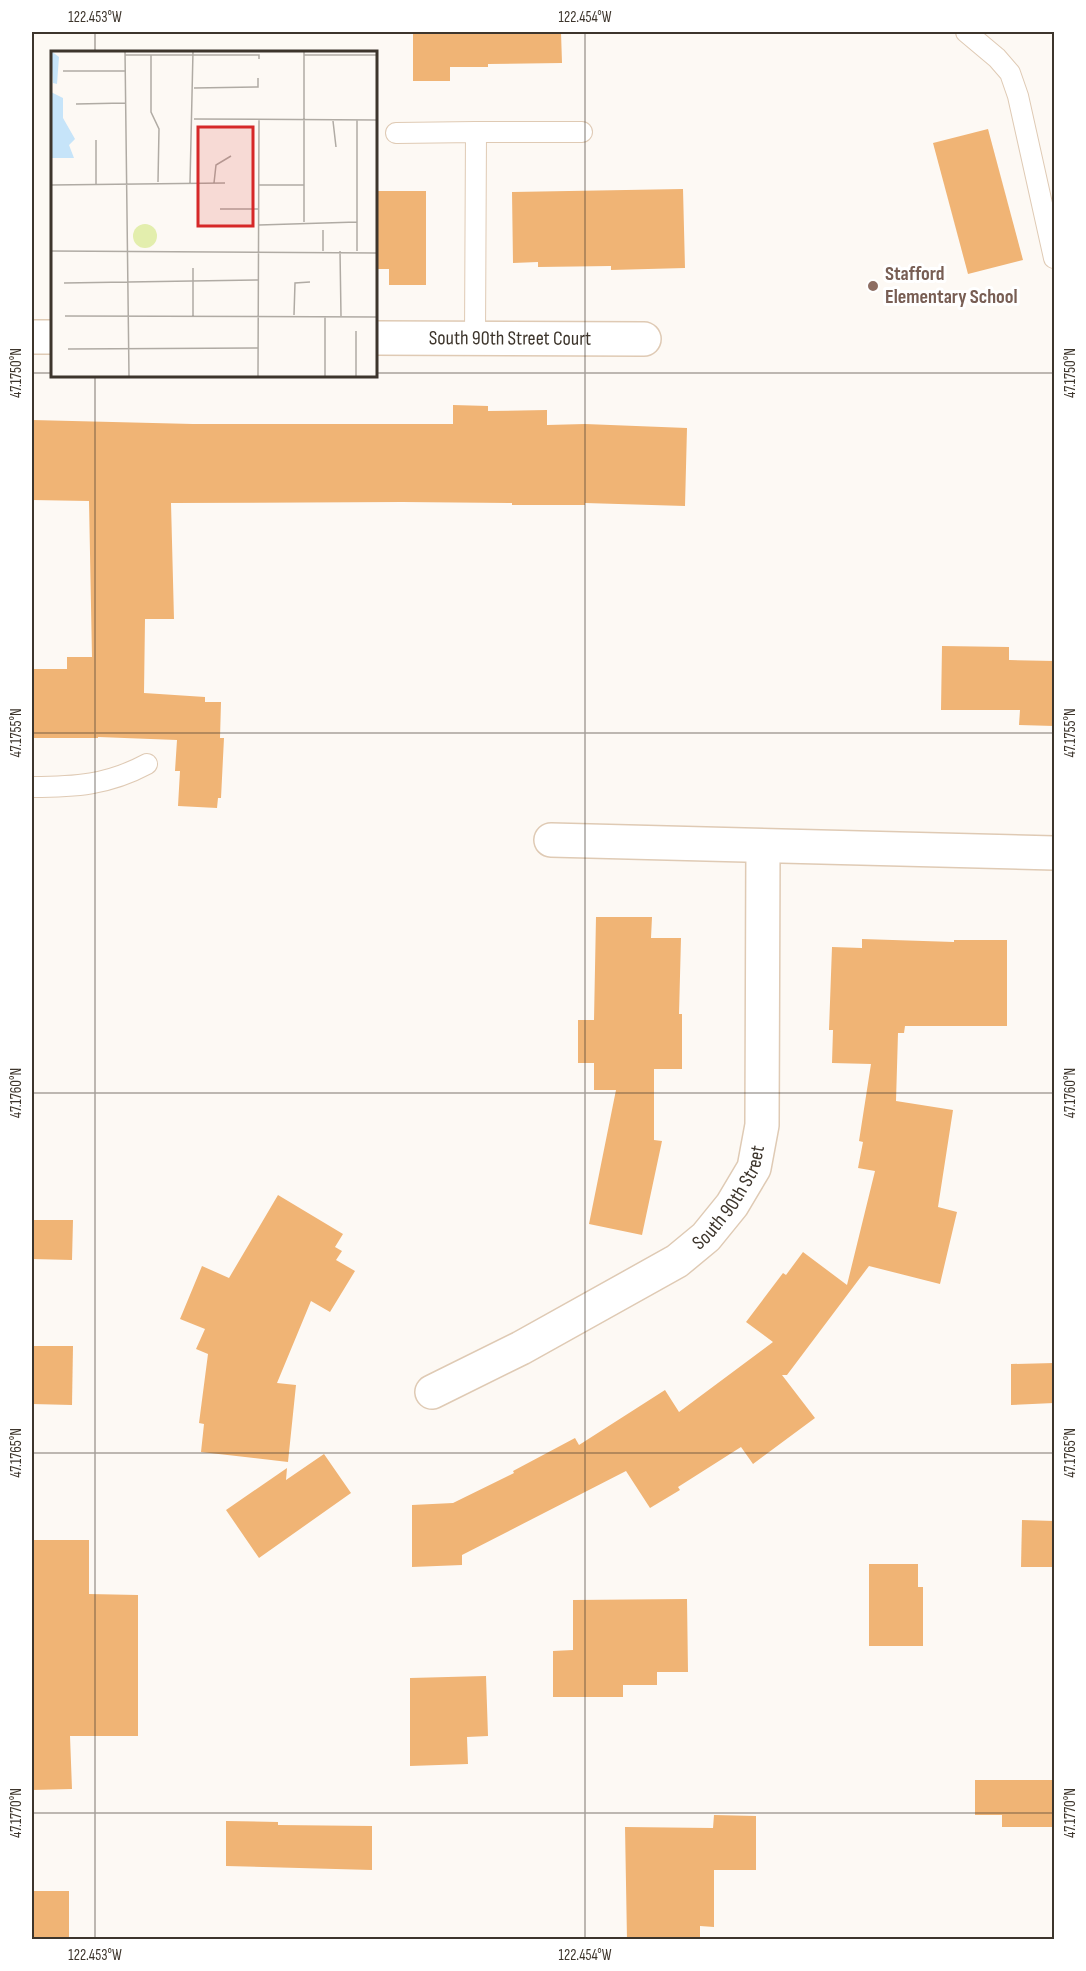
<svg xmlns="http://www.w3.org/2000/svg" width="1086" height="1971" font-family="'Sofia Sans Condensed',sans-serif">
	<rect width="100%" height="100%" fill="#fdf9f4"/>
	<g fill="#f0b475">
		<polygon points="413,32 561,32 562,63 488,64 488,67 450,67 450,81 413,81"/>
		<polygon points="988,129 1023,260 968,274 933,143"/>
		<polygon points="683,189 685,268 611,270 611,266 538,267 538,262 513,263 512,192"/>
		<polygon points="375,191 426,191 426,285 389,285 389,269 375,269"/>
		<polygon points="453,405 488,406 488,411 547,410 547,425 585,424 687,428 685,506 585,503 585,505 512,505 512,503 402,502 171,503 174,619 145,619 144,693 205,697 205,702 221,702 220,738 224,738 221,798 218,798 217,808 178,806 180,771 175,771 177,740 98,737 98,738 33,738 34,669 67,669 67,657 92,657 89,501 32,500 32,420 193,424 453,424"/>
		<polygon points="942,646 1009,647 1009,660 1054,661 1054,726 1019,725 1020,710 941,710"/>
		<polygon points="596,917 652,917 651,938 681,938 679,1014 682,1014 682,1069 654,1069 654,1140 662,1141 642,1235 589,1224 616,1090 594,1090 594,1063 578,1063 578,1020 594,1020"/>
		<polygon points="862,939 954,942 954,940 1007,940 1007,1026 905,1026 904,1033 898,1033 896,1101 953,1110 938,1207 957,1212 940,1284 869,1266 787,1375 782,1375 815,1418 753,1464 741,1447 678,1487 680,1490 650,1508 626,1471 462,1555 462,1565 412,1567 412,1505 453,1503 514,1473 513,1471 575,1438 579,1445 665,1390 679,1412 773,1342 746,1322 783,1273 786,1275 803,1252 847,1285 875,1171 858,1168 863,1142 859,1141 871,1064 832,1063 833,1030 829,1030 832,947 862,948"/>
		<polygon points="278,1195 343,1234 335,1247 342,1251 336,1260 355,1271 330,1312 311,1301 277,1383 296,1385 288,1462 201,1452 204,1424 199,1423 208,1354 196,1349 205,1329 180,1319 202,1266 229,1278"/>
		<polygon points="32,1220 73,1220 72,1260 32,1259"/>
		<polygon points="32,1346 73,1346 72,1405 32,1404"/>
		<polygon points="1054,1363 1054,1403 1011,1405 1011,1364"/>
		<polygon points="324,1454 351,1493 259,1558 226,1510 287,1468 286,1480"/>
		<polygon points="1022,1520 1054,1521 1054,1567 1021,1567"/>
		<polygon points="32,1540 89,1540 89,1594 138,1595 138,1736 70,1736 72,1789 32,1790"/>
		<polygon points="869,1564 918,1564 918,1587 923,1587 923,1646 869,1646"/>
		<polygon points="687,1599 688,1672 657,1672 657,1685 623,1685 623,1697 553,1697 553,1651 573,1650 573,1600"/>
		<polygon points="486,1676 488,1736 467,1737 468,1764 410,1766 410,1678"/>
		<polygon points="975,1780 1054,1780 1054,1827 1002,1827 1002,1815 975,1815"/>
		<polygon points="714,1815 756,1816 756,1870 714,1870 714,1927 700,1926 700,1940 627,1940 625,1827 713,1828"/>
		<polygon points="226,1821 278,1822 278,1825 372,1826 372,1870 226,1866"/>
		<rect x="32" y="1891" width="37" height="49"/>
	</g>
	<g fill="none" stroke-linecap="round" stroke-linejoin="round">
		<g stroke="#dfcab4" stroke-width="22">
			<g id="service">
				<polyline points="966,32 997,58 1010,73 1018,96 1054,258"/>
				<polyline points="476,132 582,132"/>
				<polyline points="396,133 476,132 475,338"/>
				<path d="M32 787C75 787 108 785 147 764"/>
			</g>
		</g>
		<g stroke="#dfcab4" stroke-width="36">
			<g id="minor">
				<polyline points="32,337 52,337"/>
				<path id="s1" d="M375 338 644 339"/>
				<polyline points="551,840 1054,853"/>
				<path id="s2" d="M432 1392 521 1348 677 1261 706 1237 732 1205 754 1168 762 1125 763 846"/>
			</g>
		</g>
		<use href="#service" stroke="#fff" stroke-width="20"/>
		<use href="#minor" stroke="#fff" stroke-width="33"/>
	</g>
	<path fill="none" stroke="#3d352c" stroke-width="1.5" stroke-opacity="0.45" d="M95 32V52M585 32V1940M32 373H52M375 373H1054M95 375V1940M32 733H1054M32 1093H1054M32 1453H1054M32 1813H1054"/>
	<circle fill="#8d6e63" stroke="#fff" stroke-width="2" cx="873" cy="286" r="6"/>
	<g text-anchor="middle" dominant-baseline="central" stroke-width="6" stroke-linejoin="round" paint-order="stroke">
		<g font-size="20" font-weight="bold" fill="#785e54" stroke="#fff" text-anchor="start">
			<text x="885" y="274">Stafford<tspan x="885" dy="23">Elementary School</tspan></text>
		</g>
		<g font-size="20" fill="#3d352c" stroke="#fff">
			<text stroke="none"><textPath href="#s1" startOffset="135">South 90th Street Court</textPath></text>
			<text stroke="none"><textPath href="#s2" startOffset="362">South 90th Street</textPath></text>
		</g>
	</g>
	<g transform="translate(51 51)">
		<rect width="326" height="326" fill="#fdf9f4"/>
		<path d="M82 185a12 12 0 1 1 24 0a12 12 0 1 1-24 0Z" fill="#e3eead"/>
		<path d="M0 0 8 6 6 33 2 32ZM0 41 12 47V67L24 88 18 94 23 107H0Z" fill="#c6e4f9"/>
		<path fill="none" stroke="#b0aba4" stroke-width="1.5" d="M74 0 78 325M74 4H208V8M100 4V61L108 78 107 131M253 4H326M12 20H74M143 37 207 36V27M25 53 74 52M143 68 326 69M306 69V200M282 70 285 96M139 132 142 0M163 132 165 114 180 105M0 134 174 132M45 134V89M208 134H253M169 158H208M253 171V0M208 174 306 171M272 179V200M0 200 326 202M289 200 290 265M13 232 208 229M243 264 244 232 259 231M14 265 326 266M142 265V217M305 280V325M17 298 207 297M207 325 208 69M274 325V265"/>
		<path fill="#d62828" fill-opacity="0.15" stroke="#d62828" stroke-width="3" d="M147 76H202V175H147Z"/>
		<rect width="326" height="326" fill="none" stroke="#3d352c" stroke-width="3"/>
	</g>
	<rect width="1086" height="1971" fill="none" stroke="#ffffff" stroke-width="66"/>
	<rect x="33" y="33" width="1020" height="1905" fill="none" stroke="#3d352c" stroke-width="2"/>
	<g font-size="15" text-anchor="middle" fill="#3d352c">
		<text x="95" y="22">122.453°W</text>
		<text x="585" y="22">122.454°W</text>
		<text transform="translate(1070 373) rotate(-90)" y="5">47.1750°N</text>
		<text transform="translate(16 373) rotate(-90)" y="5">47.1750°N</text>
		<text transform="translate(1070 733) rotate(-90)" y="5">47.1755°N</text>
		<text transform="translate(16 733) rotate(-90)" y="5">47.1755°N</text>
		<text transform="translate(16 1093) rotate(-90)" y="5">47.1760°N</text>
		<text transform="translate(1070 1093) rotate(-90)" y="5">47.1760°N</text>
		<text transform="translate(16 1453) rotate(-90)" y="5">47.1765°N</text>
		<text transform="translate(1070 1453) rotate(-90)" y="5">47.1765°N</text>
		<text transform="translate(16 1813) rotate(-90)" y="5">47.1770°N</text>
		<text transform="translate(1070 1813) rotate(-90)" y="5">47.1770°N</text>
		<text x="95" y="1960">122.453°W</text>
		<text x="585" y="1960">122.454°W</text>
	</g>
</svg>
